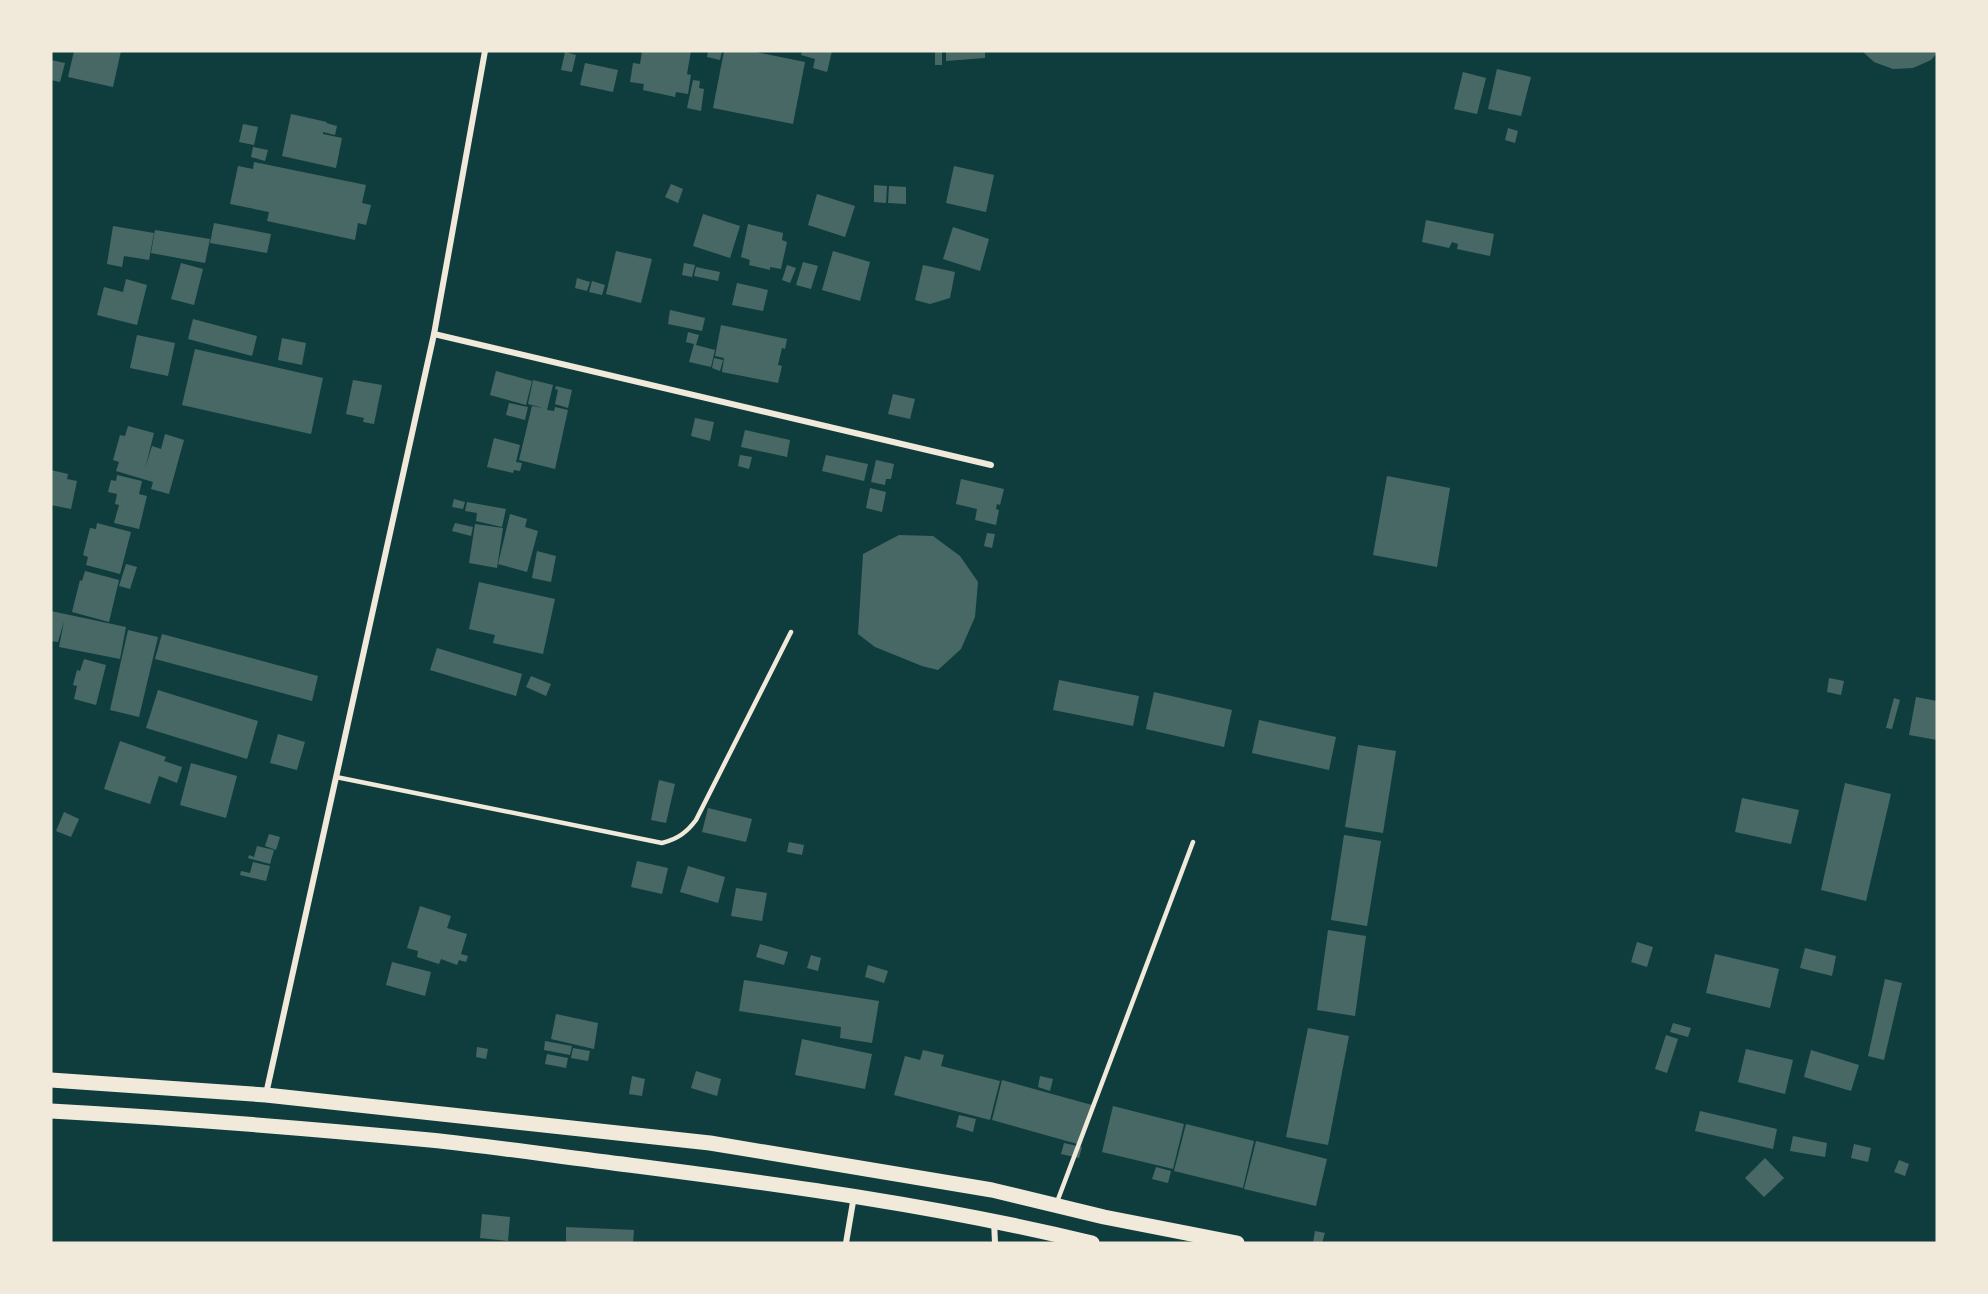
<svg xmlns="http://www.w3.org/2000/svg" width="1988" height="1294" font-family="'Fira Sans Condensed',sans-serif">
	<rect width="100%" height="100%" fill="#0f3d3e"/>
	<g fill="#486865">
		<polygon points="74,51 121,51 113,87 68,77"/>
		<polygon points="642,51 691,51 687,74 691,75 688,94 676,92 675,97 643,90 644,84 630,82 633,63 640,64"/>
		<polygon points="708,51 722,51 720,60 707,57"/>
		<polygon points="724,51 751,51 805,62 793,124 713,108"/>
		<polygon points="802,51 832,51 827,72 813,68 815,59 801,55"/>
		<rect x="935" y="51" width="7" height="14"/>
		<polygon points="946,51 985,51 985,58 946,61"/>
		<polygon points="1862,51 1937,51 1937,53 1931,60 1913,68 1893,69 1874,62"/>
		<polygon points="565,52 576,55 572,72 561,70"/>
		<polygon points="51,60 65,63 60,82 51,80"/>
		<polygon points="585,63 618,70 613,92 580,85"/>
		<polygon points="1497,69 1531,77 1521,116 1488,109"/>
		<polygon points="1463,72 1486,78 1477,114 1454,109"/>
		<polygon points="693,80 700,81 699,88 704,89 701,111 687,108"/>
		<polygon points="291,114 327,122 326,123 337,126 335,135 323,132 323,134 342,138 336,168 282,156"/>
		<polygon points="243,124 258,127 254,145 239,142"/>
		<polygon points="1508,128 1518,131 1515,143 1505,140"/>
		<polygon points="253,147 268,150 265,161 251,157"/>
		<polygon points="254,162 366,185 362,203 371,205 366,225 358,223 355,240 267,221 269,212 230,204 238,166 253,169"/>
		<polygon points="954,166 994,175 986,212 946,203"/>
		<polygon points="671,184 683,189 678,203 665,197"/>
		<polygon points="874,185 887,186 886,203 874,202"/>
		<polygon points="889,186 906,187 906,204 888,203"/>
		<polygon points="817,194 855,206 845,237 808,225"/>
		<polygon points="703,214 740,226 730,258 693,246"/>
		<polygon points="1426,220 1494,234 1490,256 1457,249 1458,244 1452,242 1449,248 1422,242"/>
		<polygon points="214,223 271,234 267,253 210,243"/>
		<polygon points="748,224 783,233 782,240 787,242 781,269 770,267 770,270 749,265 750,260 741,257"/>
		<polygon points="113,226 154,233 149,260 124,256 122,267 107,264"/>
		<polygon points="953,227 989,239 980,271 943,259"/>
		<polygon points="155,230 210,239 205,263 151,253"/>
		<polygon points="616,251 652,259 641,303 606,294"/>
		<polygon points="833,251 870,262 860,301 822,290"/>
		<polygon points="803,262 818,266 811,289 796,285"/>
		<polygon points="181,263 203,269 194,305 171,299"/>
		<polygon points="684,263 695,265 692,277 682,275"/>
		<polygon points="787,265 796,268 790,283 782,280"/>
		<polygon points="923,265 955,272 950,298 930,304 915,300"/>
		<polygon points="696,267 720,272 718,281 694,276"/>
		<polygon points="577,278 590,282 587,291 575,288"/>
		<polygon points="126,279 147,285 137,325 97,315 104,287 123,292"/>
		<polygon points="592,281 605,285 602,295 589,292"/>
		<polygon points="737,283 768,290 763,311 732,305"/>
		<polygon points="670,310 705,318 702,331 668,324"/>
		<polygon points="193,319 257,336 252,356 188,339"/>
		<polygon points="721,325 787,339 785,349 782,348 778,365 782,366 778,383 722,372 724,358 715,356"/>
		<polygon points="688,332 699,335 696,345 715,350 711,367 689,362 694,344 686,342"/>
		<polygon points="137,335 175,343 168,376 130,368"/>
		<polygon points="282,338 306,343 302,365 278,360"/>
		<polygon points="195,349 323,378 311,434 182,405"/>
		<polygon points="714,358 723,360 720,371 712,368"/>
		<polygon points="496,371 532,381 526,405 490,395"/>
		<polygon points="353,380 382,385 374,424 363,422 364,418 346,414"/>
		<polygon points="533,380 553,385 547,410 554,411 555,407 568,410 555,469 519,460 532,406 543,408 528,404"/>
		<polygon points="556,386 572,390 568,408 555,404 558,390 555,389"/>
		<polygon points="893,394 915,399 910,419 888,414"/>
		<polygon points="509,403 528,407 525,420 506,415"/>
		<polygon points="695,418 714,422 710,441 691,436"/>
		<polygon points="128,426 154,433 145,469 152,446 161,449 165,434 184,440 169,494 151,489 153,482 116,471 119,462 113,460 120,435 125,436"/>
		<polygon points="745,430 790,440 787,457 741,447"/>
		<polygon points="494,438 520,445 516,462 522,463 520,471 514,470 513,473 487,467"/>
		<polygon points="740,455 752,457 749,469 738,466"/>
		<polygon points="826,455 868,464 864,481 822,471"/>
		<polygon points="876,460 894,464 891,479 886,479 885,485 871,482"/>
		<polygon points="51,470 68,474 67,479 77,481 71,509 51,505"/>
		<polygon points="117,475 142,481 139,494 147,496 139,529 114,523 119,505 115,504 117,494 108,492 111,480 116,481"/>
		<polygon points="1387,476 1450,488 1437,567 1373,555"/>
		<polygon points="961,479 1004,489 1000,505 997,504 996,509 999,510 996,525 975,520 977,509 956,504"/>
		<polygon points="870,488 886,492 882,512 866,508"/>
		<polygon points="454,499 465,502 463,509 452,507"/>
		<polygon points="467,502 506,509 502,527 476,521 477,513 465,511"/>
		<polygon points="510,514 527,519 525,527 538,531 527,572 498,564"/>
		<polygon points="97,523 131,532 120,574 86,565 88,557 83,555 90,528 96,529"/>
		<polygon points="455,523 473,527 471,536 452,531"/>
		<polygon points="475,524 503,528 497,568 469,563"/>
		<polygon points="987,533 995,534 992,548 984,546"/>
		<polygon points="899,535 933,536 960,556 978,582 975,617 961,649 938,670 922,666 875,647 858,634 863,554"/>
		<polygon points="537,551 556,556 551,582 532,578"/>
		<polygon points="126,564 137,567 130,589 119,586"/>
		<polygon points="85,571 119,580 109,622 72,612 80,580 82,581"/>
		<polygon points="479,582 555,599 543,654 493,643 495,635 469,629"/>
		<polygon points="51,611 126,627 120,659 59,647 64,621 58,642 51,641"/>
		<polygon points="128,630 158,637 139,717 110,710"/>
		<polygon points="162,634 318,676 312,701 155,659"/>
		<polygon points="437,648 522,674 516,696 430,670"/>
		<polygon points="84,659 106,665 96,705 74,699 77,686 73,685 77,670 80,671"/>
		<polygon points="531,676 551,684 546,696 526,687"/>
		<polygon points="1829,678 1844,681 1841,695 1827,692"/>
		<polygon points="1059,680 1139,696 1133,726 1053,710"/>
		<polygon points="158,690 258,721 247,759 146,728"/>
		<polygon points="1154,692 1232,710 1224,747 1146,729"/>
		<polygon points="1916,697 1937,701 1937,740 1909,735"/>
		<polygon points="1894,698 1900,700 1892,729 1886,728"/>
		<polygon points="1259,720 1336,737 1329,770 1252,753"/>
		<polygon points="278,734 305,742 297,770 270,763"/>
		<polygon points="120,741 166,757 164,761 182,767 177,783 159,776 150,804 104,789"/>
		<polygon points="1358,745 1396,751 1383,833 1345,827"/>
		<polygon points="191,763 237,776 226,818 180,805"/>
		<polygon points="659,780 675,784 666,823 651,820"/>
		<polygon points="1845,783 1891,794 1866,901 1821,890"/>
		<polygon points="1742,798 1799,810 1791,844 1735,832"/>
		<polygon points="708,808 752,819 746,842 702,832"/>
		<polygon points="64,812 79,819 71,837 56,831"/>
		<polygon points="269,834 280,837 276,850 265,846"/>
		<polygon points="1344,835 1381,841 1367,926 1331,920"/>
		<polygon points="789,842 804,845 802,855 787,852"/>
		<polygon points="257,846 274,850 270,864 248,858 249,855 254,857"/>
		<polygon points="637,861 668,868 662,894 631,887"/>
		<polygon points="253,862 270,866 266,881 240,875 241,871 250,873"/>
		<polygon points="688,866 725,877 718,903 680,892"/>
		<polygon points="736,888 767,893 762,921 731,916"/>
		<polygon points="420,906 451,916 447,928 467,934 461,954 468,956 466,962 459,960 457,965 441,959 439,964 417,957 418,951 407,948"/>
		<polygon points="1328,930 1366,936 1355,1016 1317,1010"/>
		<polygon points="1637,942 1653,947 1647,967 1631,962"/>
		<polygon points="760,944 788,952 784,965 756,957"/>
		<polygon points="1805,948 1836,956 1832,976 1800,968"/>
		<polygon points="1715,954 1779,969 1770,1008 1706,993"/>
		<polygon points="811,955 821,958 818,971 807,968"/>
		<polygon points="392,962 431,972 425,996 386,985"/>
		<polygon points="868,965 888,971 884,983 865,977"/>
		<polygon points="1885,979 1902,983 1884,1060 1868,1056"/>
		<polygon points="744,980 879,1001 872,1043 840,1038 841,1027 739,1011"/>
		<polygon points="556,1014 598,1023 594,1049 551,1039"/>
		<polygon points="1673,1023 1691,1028 1688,1037 1670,1032"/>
		<polygon points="1308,1028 1349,1036 1328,1145 1286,1137"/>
		<polygon points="1666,1035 1678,1039 1667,1073 1655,1069"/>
		<polygon points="802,1039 872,1054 865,1089 795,1075"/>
		<polygon points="545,1041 572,1046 570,1055 544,1050"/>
		<polygon points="477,1047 488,1049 486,1059 476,1057"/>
		<polygon points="573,1048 590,1051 588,1061 571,1058"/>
		<polygon points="1746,1049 1793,1060 1785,1094 1738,1082"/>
		<polygon points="923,1050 944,1055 941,1066 1000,1081 990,1120 894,1095 905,1056 920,1060"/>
		<polygon points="1811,1050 1859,1065 1851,1091 1804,1077"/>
		<polygon points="547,1054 568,1058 566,1068 545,1064"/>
		<polygon points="696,1071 721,1079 717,1096 691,1088"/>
		<polygon points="632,1076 645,1079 642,1096 629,1094"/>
		<polygon points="1040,1076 1053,1079 1050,1091 1038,1087"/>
		<polygon points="1002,1080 1092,1105 1081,1145 992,1120"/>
		<polygon points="1113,1106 1184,1124 1173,1169 1102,1152"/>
		<polygon points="1700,1111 1777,1129 1773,1149 1695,1131"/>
		<polygon points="959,1115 976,1119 973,1132 956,1127"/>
		<polygon points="1186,1124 1254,1141 1243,1188 1174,1171"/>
		<polygon points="1793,1136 1827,1143 1825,1157 1790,1151"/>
		<polygon points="1256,1141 1327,1159 1316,1206 1244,1189"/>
		<polygon points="1064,1143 1082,1147 1079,1158 1061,1154"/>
		<polygon points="1854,1144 1871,1148 1868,1162 1851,1158"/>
		<polygon points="1765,1158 1784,1178 1764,1197 1745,1178"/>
		<polygon points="1899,1160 1909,1164 1905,1176 1894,1172"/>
		<polygon points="1156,1167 1171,1171 1168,1183 1152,1179"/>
		<polygon points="482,1214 510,1217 508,1241 480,1238"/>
		<polygon points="566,1227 634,1230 633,1243 566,1243"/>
		<polygon points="1315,1231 1325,1233 1322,1243 1313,1243"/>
	</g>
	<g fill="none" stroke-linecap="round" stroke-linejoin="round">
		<g stroke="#f1e9da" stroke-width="4.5">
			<path d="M336 777 662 843C678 839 687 832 696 820L791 632"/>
			<polyline points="1057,1202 1193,842"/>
		</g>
		<g stroke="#f1e9da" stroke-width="6">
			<polyline points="434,334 991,465"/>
			<polyline points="266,1094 434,334 485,51"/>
			<polyline points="994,1221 995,1243"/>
			<polyline points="846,1243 854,1196"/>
		</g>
		<g stroke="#f1e9da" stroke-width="15">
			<polyline points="51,1080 266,1095 710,1143 992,1190 1104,1217 1237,1243"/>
			<path d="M51 1111C178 1118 304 1128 430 1140 497 1147 563 1157 629 1165 785 1185 940 1206 1092 1243"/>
		</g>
	</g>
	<rect width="1988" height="1294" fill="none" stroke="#f1e9da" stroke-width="105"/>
</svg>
